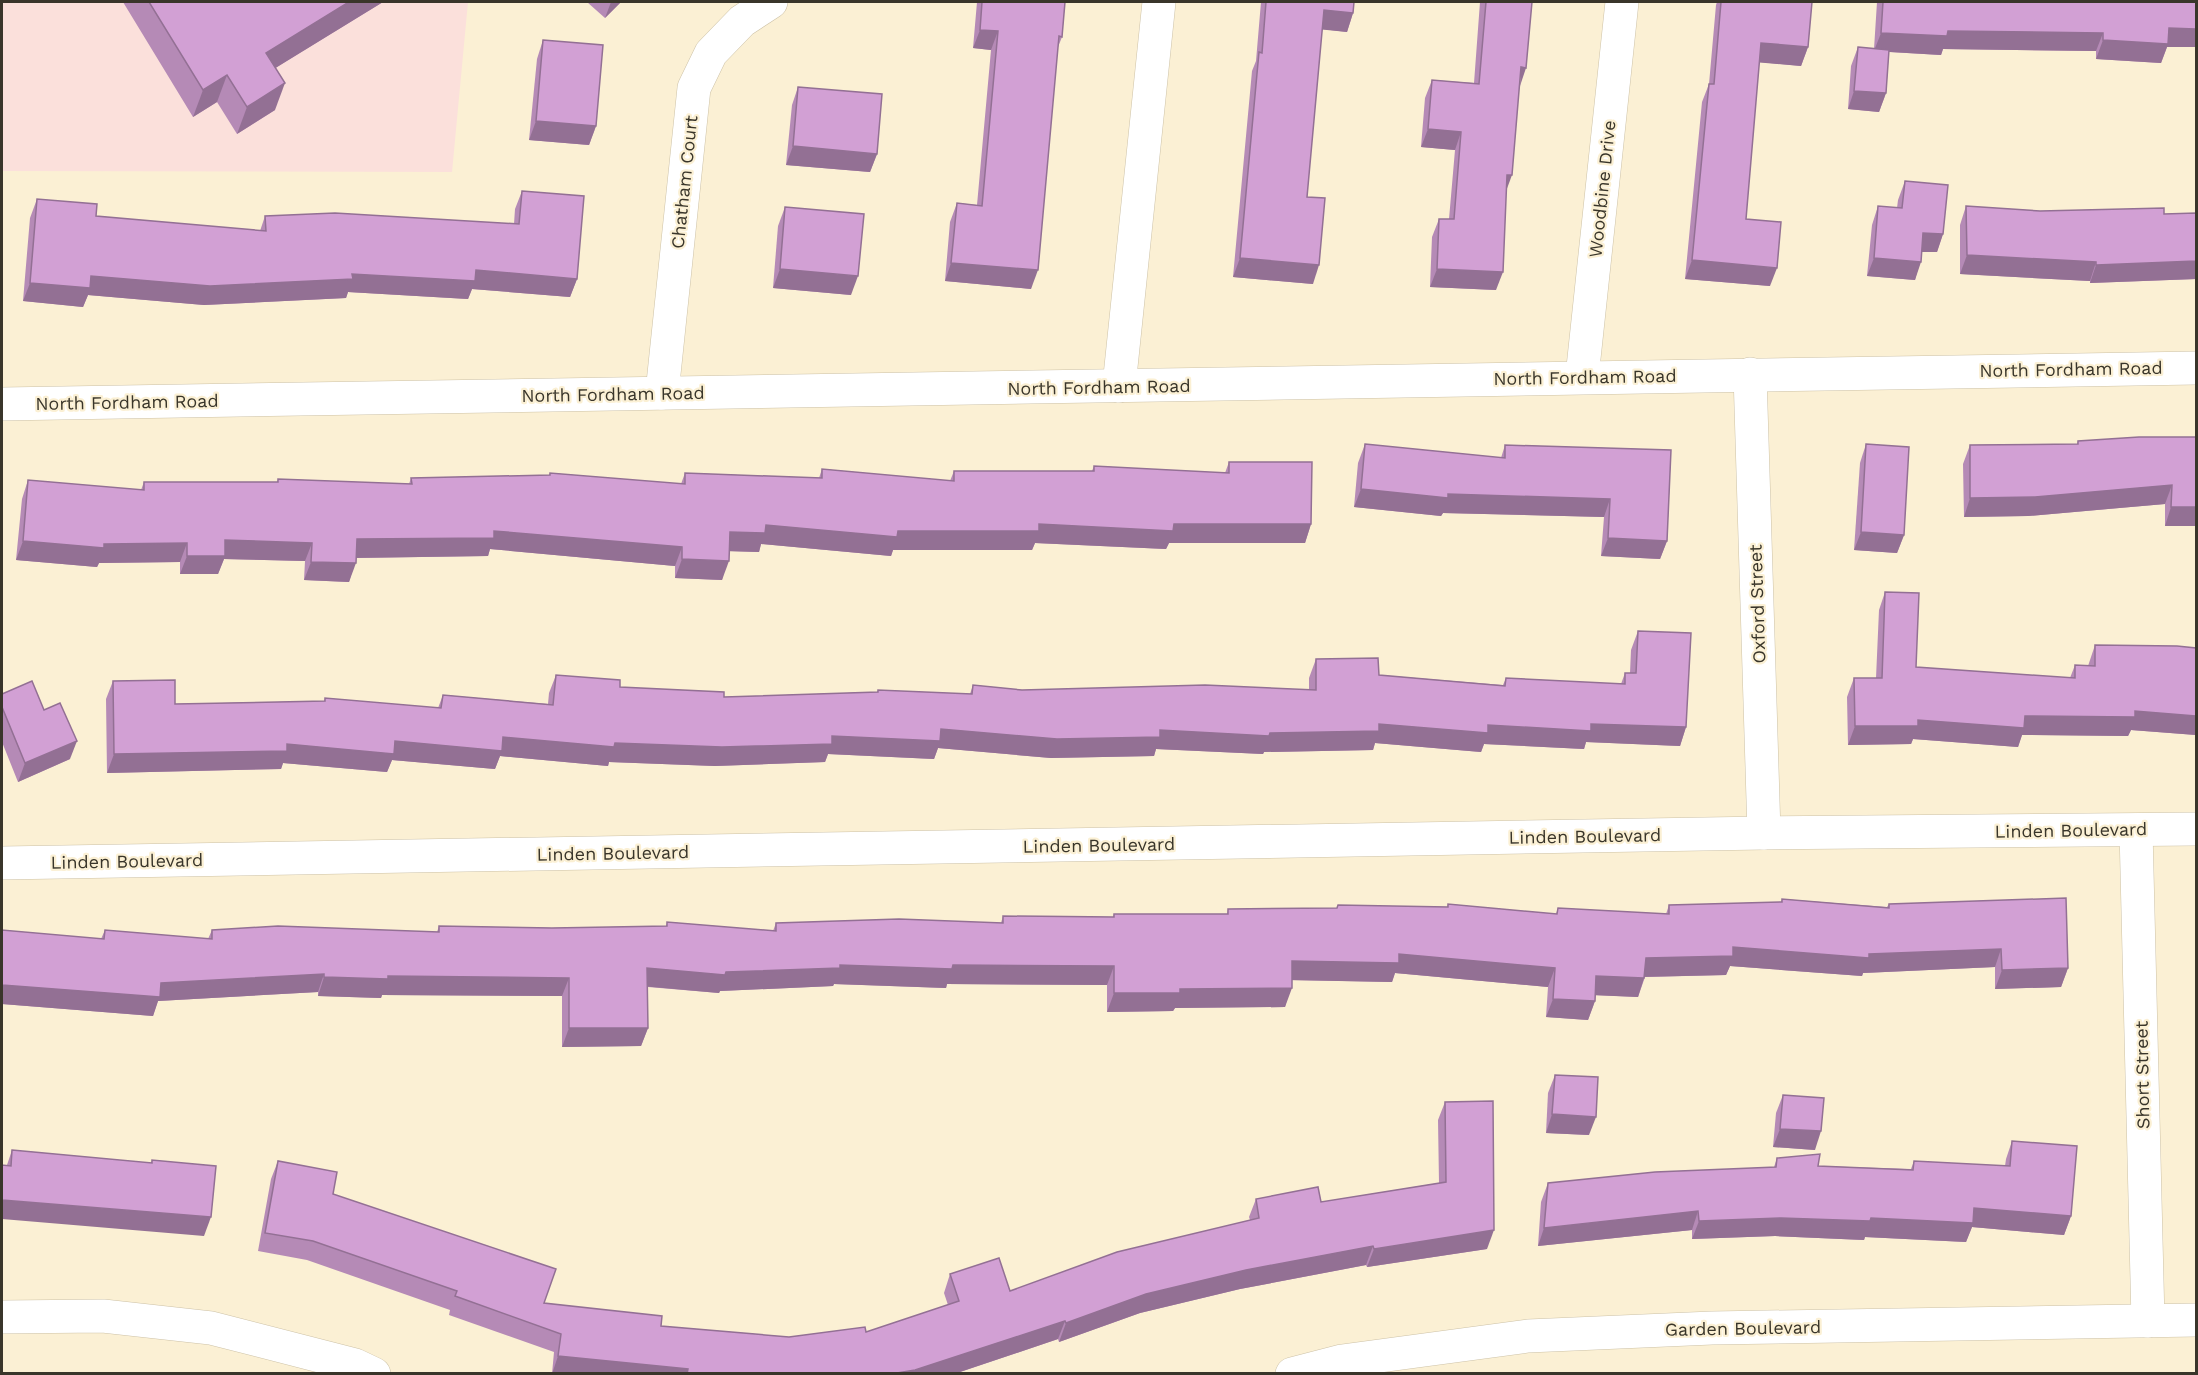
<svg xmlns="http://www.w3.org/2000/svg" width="2198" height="1375" font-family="'Work Sans',sans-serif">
	<rect width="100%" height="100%" fill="#fbf0d4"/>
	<polygon fill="#fbe0db" points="2,2 468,2 452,172 2,171"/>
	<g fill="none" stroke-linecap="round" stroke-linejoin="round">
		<g stroke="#cdc2a7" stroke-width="34">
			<g id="minor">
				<polyline points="1750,374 1764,833"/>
				<polyline points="1582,377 1622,2"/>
				<polyline points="1119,386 1159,2"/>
				<polyline points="662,393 694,88 711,53 742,21 771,2"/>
				<polyline points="2,404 2196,368"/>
				<polyline points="2136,830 2148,1321"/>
				<polyline points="2,863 1764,833 2196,829"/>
				<polyline points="2,1317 103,1316 211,1328 355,1365 374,1374"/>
				<polyline points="1292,1374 1342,1361 1528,1336 1712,1328 2196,1320"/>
			</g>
		</g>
		<use href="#minor" stroke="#fff" stroke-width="33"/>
	</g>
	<g fill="#b58ab6">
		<polygon points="123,2 383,2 275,68 275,110 237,134 217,102 193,117"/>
		<polygon points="587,2 621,2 605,18"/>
		<polygon points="977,2 1065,2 1062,37 1058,47 1031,289 945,281 950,222 957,203 977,205 991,50 973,48"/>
		<polygon points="1261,2 1354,2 1353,13 1347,32 1322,29 1307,197 1313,284 1233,277 1252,71 1256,61"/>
		<polygon points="1480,2 1532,2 1519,86 1506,189 1496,290 1430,287 1432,237 1439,219 1449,219 1455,150 1421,147 1425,98 1432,80 1474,83"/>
		<polygon points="1717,2 1812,2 1808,47 1801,66 1759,62 1746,219 1770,286 1685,279 1702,102 1709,84 1716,5"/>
		<polygon points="1877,2 2196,2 2196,47 2167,47 2161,63 2096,59 2096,51 1943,49 1941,55 1889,52 1886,93 1879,112 1848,109 1851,66 1858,47 1874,49"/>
		<polygon points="543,40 596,126 589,145 529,140 537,59"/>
		<polygon points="798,87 877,154 870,172 786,165 792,105"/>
		<polygon points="1905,181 1943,234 1937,252 1922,252 1915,280 1867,276 1872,225 1878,206 1897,208 1898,200"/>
		<polygon points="522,191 577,279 570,297 472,289 468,299 348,292 346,298 204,305 88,295 83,307 23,301 30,218 37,199 96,216 260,231 265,216 514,224 515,209"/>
		<polygon points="1966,206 2040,211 2164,214 2196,213 2196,279 2090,283 2090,281 1960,274 1960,225"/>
		<polygon points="785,207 851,295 773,288 778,226"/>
		<polygon points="2196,437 2196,526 2165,526 2165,504 2028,516 1964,517 1963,464 1970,445 2077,444 2078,441"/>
		<polygon points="1365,444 1501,458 1505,445 1671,450 1667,541 1660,559 1601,556 1604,517 1443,513 1441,516 1354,507 1358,463"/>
		<polygon points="1866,444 1904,535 1897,553 1854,550 1860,463"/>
		<polygon points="1229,462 1311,524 1305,543 1169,543 1166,549 1035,543 1032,550 893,550 891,556 761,544 759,552 729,551 722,580 675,578 675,566 490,549 488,556 356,558 349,582 304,580 305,561 224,559 218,574 180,574 180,562 99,563 97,567 16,560 22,499 28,480 141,490 144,482 277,482 278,479 409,484 411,478 549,475 550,473 681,484 685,473 819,478 822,469 950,481 954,471 1092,471 1094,466 1225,473"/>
		<polygon points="1885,592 1916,667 2070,678 2075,665 2088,666 2095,645 2196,648 2196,735 2131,730 2128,736 2022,735 2018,747 1913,739 1911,744 1848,745 1847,697 1854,678 1876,678 1879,610"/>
		<polygon points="1638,631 1686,727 1680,746 1586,742 1584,749 1484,744 1481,752 1375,743 1373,750 1264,752 1263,754 1156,749 1154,756 1051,758 938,748 934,759 828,754 825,762 715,766 609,762 608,766 500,756 495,769 392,760 387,772 283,763 281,769 107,773 106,699 113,681 175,704 324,701 325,698 438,708 443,695 548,704 549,693 556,675 620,687 724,697 877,692 878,690 970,694 973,685 1022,690 1309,690 1309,678 1316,659 1379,675 1503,685 1506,678 1621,684 1625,673 1630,673 1631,650"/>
		<polygon points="2,694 44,710 70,759 18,782 2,742"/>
		<polygon points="1782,899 1887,907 1889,904 2068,968 2061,987 1995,989 1995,967 1863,973 1862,976 1730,966 1726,975 1645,977 1638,997 1595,995 1595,1001 1588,1020 1546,1017 1548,987 1395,973 1392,982 1292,980 1285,1007 1175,1008 1173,1011 1107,1012 1107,985 947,984 946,988 834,984 833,986 720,991 719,993 648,987 648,1028 641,1046 562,1047 562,996 382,995 381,998 318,996 318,992 158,1001 153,1016 2,1004 2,930 101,939 105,930 208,939 212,930 437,932 439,926 552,928 666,926 667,922 773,931 776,923 1001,923 1003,916 1113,917 1114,914 1227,914 1228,909 1337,908 1338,905 1447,907 1448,904 1556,914 1558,908 1666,914 1669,905 1781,902"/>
		<polygon points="1555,1075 1589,1135 1546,1133 1548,1093"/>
		<polygon points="1783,1095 1815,1150 1773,1147 1776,1113"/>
		<polygon points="1445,1102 1487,1249 1367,1267 1366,1265 1240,1289 1140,1313 1059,1342 1058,1339 954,1374 552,1374 554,1352 449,1315 450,1310 307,1260 258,1251 271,1179 278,1161 333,1194 544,1303 661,1326 789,1337 866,1332 948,1305 944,1293 950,1274 1010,1291 1250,1220 1249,1217 1256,1199 1321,1202 1439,1183 1438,1120"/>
		<polygon points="2012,1141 2071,1216 2064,1235 1972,1227 1966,1242 1865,1237 1864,1240 1775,1236 1692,1239 1692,1230 1538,1246 1541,1202 1548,1183 1774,1167 1777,1158 1818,1166 1911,1169 1914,1161 2005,1166 2006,1159"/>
		<polygon points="12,1150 151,1163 152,1160 204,1236 7,1165"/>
	</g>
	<g fill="#937094">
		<polygon points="349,2 383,2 256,80 266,53"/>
		<polygon points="611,2 621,2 605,18"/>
		<polygon points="1324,10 1353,13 1347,32 1317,29"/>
		<polygon points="2169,28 2196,29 2196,47 2167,47 2161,63 2096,59 2103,40"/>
		<polygon points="980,30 998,31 991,50 973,48"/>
		<polygon points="1948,31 2103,33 2096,51 1943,49 1941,55 1874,51 1881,33"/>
		<polygon points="1761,43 1808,47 1801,66 1754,62"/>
		<polygon points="1521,67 1526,68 1520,86"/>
		<polygon points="227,75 217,102 193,117 203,90"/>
		<polygon points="285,83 275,110 237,134 247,107"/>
		<polygon points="1854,91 1886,93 1879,112 1848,109"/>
		<polygon points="536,121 596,126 589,145 529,140"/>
		<polygon points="1428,129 1461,132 1455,150 1421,147"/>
		<polygon points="793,146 877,154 870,172 786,165"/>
		<polygon points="1507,175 1512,175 1505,194"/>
		<polygon points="1923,233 1943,234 1937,252 1917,252"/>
		<polygon points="1967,255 2096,262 2090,281 1960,274"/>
		<polygon points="1240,258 1319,265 1313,284 1233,277"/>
		<polygon points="1874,258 1921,262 1915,280 1867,276"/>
		<polygon points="1692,260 1777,268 1770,286 1685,279"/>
		<polygon points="2196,261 2196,279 2090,283 2096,265"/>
		<polygon points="951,263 1038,270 1031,289 945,281"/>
		<polygon points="780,269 858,276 851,295 773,288"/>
		<polygon points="1437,269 1503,272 1496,290 1430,287"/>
		<polygon points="476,270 577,279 570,297 472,289 468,299 348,292 346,298 204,305 88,295 83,307 23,301 30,283 91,276 352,274"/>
		<polygon points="2172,485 2165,504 2028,516 1964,517 1970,498"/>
		<polygon points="1361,489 1610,499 1604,517 1443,513 1441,516 1354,507"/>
		<polygon points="2171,507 2196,507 2196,526 2165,526"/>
		<polygon points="1039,524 1311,524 1305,543 1169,543 1166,549 1035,543 1032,550 893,550 891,556 761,544 759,552 723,551 730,532 766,525 898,531"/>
		<polygon points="494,531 682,547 675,566 490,549 488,556 350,558 357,539"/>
		<polygon points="1861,532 1904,535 1897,553 1854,550"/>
		<polygon points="1608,538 1667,541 1660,559 1601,556"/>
		<polygon points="225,540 312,543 305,561 224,559 218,574 180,574 187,556"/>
		<polygon points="23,541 104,544 187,543 180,562 99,563 97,567 16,560"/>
		<polygon points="682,559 729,561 722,580 675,578"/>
		<polygon points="311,562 356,563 349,582 304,580"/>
		<polygon points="2135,711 2196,716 2196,735 2131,730 2128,736 2022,735 2018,747 1913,739 1911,744 1848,745 1855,726 1918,720"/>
		<polygon points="1379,724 1488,725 1591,724 1686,727 1680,746 1586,742 1584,749 1484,744 1481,752 1375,743 1373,750 1264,752 1263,754 1156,749 1154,756 1051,758 938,748 934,759 828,754 825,762 715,766 609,762 608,766 500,756 495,769 392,760 387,772 283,763 281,769 107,773 114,754 287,744 395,741 503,737 615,743 832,736 941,729 1160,730 1270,733"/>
		<polygon points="77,741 70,759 18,782 25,763"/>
		<polygon points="1733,947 1869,954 2001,949 1995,967 1863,973 1862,976 1730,966 1726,975 1639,977 1646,958"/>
		<polygon points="1399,954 1555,968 1548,987 1395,973 1392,982 1285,980 1292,961"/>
		<polygon points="840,965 953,965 1114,966 1107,985 947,984 946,988 834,984 833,986 720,991 719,993 641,986 647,968 726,972"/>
		<polygon points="2068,968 2061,987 1995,989 2002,970"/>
		<polygon points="324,974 318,992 158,1001 153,1016 2,1004 2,985 161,983"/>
		<polygon points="388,976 569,978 562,996 382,995 381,998 318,996 324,977"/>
		<polygon points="1596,976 1644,978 1638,997 1590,995"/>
		<polygon points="1292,988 1285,1007 1175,1008 1173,1011 1107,1012 1114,993 1180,989"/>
		<polygon points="1553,999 1595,1001 1588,1020 1546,1017"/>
		<polygon points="569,1028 648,1028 641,1046 562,1047"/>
		<polygon points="1552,1114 1596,1117 1589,1135 1546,1133"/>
		<polygon points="1780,1129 1821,1131 1815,1150 1773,1147"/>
		<polygon points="2,1200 211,1217 204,1236 2,1219"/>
		<polygon points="1974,1208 2071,1216 2064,1235 1972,1227 1966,1242 1865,1237 1864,1240 1775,1236 1692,1239 1699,1221 1781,1218 1871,1218"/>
		<polygon points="1698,1211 1692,1230 1538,1246 1544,1228"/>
		<polygon points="1494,1230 1487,1249 1367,1267 1374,1249"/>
		<polygon points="1373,1246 1366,1265 1240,1289 1140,1313 1059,1342 1066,1323 1146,1294 1246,1270"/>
		<polygon points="1065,1321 1058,1339 954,1374 891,1374"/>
		<polygon points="558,1356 688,1369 686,1374 552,1374"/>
	</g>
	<g fill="#d2a0d4" stroke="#937094" stroke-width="1.5">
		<polygon points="149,2 349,2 266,53 285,83 247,107 227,75 203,90"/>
		<polygon points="982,2 1065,2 1062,37 1059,36 1038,270 951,263 957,203 982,206 998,31 980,30"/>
		<polygon points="1266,2 1354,2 1353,13 1324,10 1307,197 1325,198 1319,265 1240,258 1259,52 1262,53"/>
		<polygon points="1486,2 1532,2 1526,68 1521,67 1512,175 1507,175 1503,272 1437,269 1439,219 1454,219 1461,132 1428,129 1432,80 1479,84"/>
		<polygon points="1721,2 1812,2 1808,47 1761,43 1746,219 1781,222 1777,268 1692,260 1709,84 1714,84"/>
		<polygon points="1883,2 2196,2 2196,29 2169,28 2168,44 2103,40 2103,33 1948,31 1947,36 1881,33"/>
		<polygon points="543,40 603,45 596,126 536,121"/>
		<polygon points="1858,47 1889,50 1886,93 1854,91"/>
		<polygon points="798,87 882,94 877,154 793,146"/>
		<polygon points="1905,181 1948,185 1943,234 1923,233 1921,262 1874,258 1878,206 1902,208"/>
		<polygon points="522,191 584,196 577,279 476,270 475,281 352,274 353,279 210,286 91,276 90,288 30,283 37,199 97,204 96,216 266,231 265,216 335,213 519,224"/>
		<polygon points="1966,206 2040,211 2164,208 2164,214 2196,213 2196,261 2096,265 2096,262 1967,255"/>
		<polygon points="785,207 864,214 858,276 780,269"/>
		<polygon points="2139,437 2196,437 2196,507 2171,507 2172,485 2035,497 1970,498 1970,445 2078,444 2078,441"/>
		<polygon points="1365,444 1505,458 1505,445 1671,450 1667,541 1608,538 1610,499 1448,494 1448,498 1361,489"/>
		<polygon points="1866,444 1909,447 1904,535 1861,532"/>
		<polygon points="1229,462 1312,462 1311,524 1174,524 1173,531 1039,524 1039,531 898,531 897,537 766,525 765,533 730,532 729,561 682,559 682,547 494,531 494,538 357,539 356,563 311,562 312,543 225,540 225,556 187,556 187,543 104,544 104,548 23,541 28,480 144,490 144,482 278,482 278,479 412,484 411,478 550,475 550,473 685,484 685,473 822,478 822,469 954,481 954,471 1094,471 1094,466 1229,473"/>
		<polygon points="1885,592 1919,593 1916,667 2075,678 2075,665 2095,666 2095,645 2177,646 2196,648 2196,716 2135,711 2135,717 2025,716 2024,728 1918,720 1918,726 1855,726 1854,678 1882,678"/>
		<polygon points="1638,631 1691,633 1686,727 1591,724 1591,731 1488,725 1488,733 1379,724 1379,731 1270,733 1269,736 1160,730 1160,737 1057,739 941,729 940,741 832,736 832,744 722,747 615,743 614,747 503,737 502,751 395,741 394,754 287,744 287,751 114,754 113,681 175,680 175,704 325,701 325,698 441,708 443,695 553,705 556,675 620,680 620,687 724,692 724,697 878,692 878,690 972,694 973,685 1022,690 1205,685 1316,690 1316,659 1378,658 1379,675 1505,686 1506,678 1625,684 1625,673 1636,673"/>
		<polygon points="32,681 44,710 60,703 77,741 25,763 2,707 2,694"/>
		<polygon points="2066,898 2068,968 2002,970 2001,949 1869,954 1869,958 1733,947 1733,956 1646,958 1644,978 1596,976 1595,1001 1553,999 1555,968 1399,954 1399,963 1292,961 1292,988 1180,989 1180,993 1114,993 1114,966 953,965 952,969 840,965 840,968 726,972 725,975 647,968 648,1028 569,1028 569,978 388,976 388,979 324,977 324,974 161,983 160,997 2,985 2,930 104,939 105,930 212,939 212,930 278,926 439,932 439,926 552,928 667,926 667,922 776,931 776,923 899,919 1003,923 1003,916 1114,917 1114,914 1228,914 1228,909 1337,908 1338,905 1448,907 1448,904 1557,914 1558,908 1669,914 1669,905 1782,902 1782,899 1889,908 1889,904"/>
		<polygon points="1555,1075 1598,1077 1596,1117 1552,1114"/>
		<polygon points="1783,1095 1824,1098 1821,1131 1780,1129"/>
		<polygon points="1493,1101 1494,1230 1374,1249 1373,1246 1246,1270 1146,1294 1066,1323 1065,1321 915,1370 891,1374 687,1374 688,1369 558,1356 561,1334 455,1296 457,1291 313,1241 265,1233 278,1161 337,1172 333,1194 556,1269 544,1303 662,1316 661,1326 789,1337 865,1327 866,1332 959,1301 950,1274 999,1258 1010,1291 1117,1252 1259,1218 1256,1199 1318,1187 1321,1202 1446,1182 1445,1102"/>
		<polygon points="2012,1141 2077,1146 2071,1216 1974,1208 1973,1223 1871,1218 1870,1221 1781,1218 1699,1221 1698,1211 1544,1228 1548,1183 1655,1172 1776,1167 1777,1158 1820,1154 1818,1166 1913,1170 1914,1161 2010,1166"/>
		<polygon points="12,1150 152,1163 152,1160 216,1166 211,1217 2,1200 2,1165 11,1166"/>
	</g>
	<g text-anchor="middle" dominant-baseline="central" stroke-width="4.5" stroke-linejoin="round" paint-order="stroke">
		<g font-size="18" fill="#39352a" stroke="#fbf0d4">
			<text transform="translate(684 182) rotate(-84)">Chatham Court</text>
			<text transform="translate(1602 189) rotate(-84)">Woodbine Drive</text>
			<text transform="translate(2071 369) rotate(-1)">North Fordham Road</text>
			<text transform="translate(1585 377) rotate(-1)">North Fordham Road</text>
			<text transform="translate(1099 387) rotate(-1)">North Fordham Road</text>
			<text transform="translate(613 394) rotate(-1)">North Fordham Road</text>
			<text transform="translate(127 402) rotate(-1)">North Fordham Road</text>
			<text transform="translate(1757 604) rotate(-92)">Oxford Street</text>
			<text transform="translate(2071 830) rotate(-1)">Linden Boulevard</text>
			<text transform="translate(1585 836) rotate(-1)">Linden Boulevard</text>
			<text transform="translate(1099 845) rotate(-1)">Linden Boulevard</text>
			<text transform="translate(613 853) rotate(-1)">Linden Boulevard</text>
			<text transform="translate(127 861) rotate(-1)">Linden Boulevard</text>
			<text transform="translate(2142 1075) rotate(-91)">Short Street</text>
			<text transform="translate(1743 1328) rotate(-1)">Garden Boulevard</text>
		</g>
	</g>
	<rect width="2198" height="1375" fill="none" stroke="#39352a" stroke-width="6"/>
</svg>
